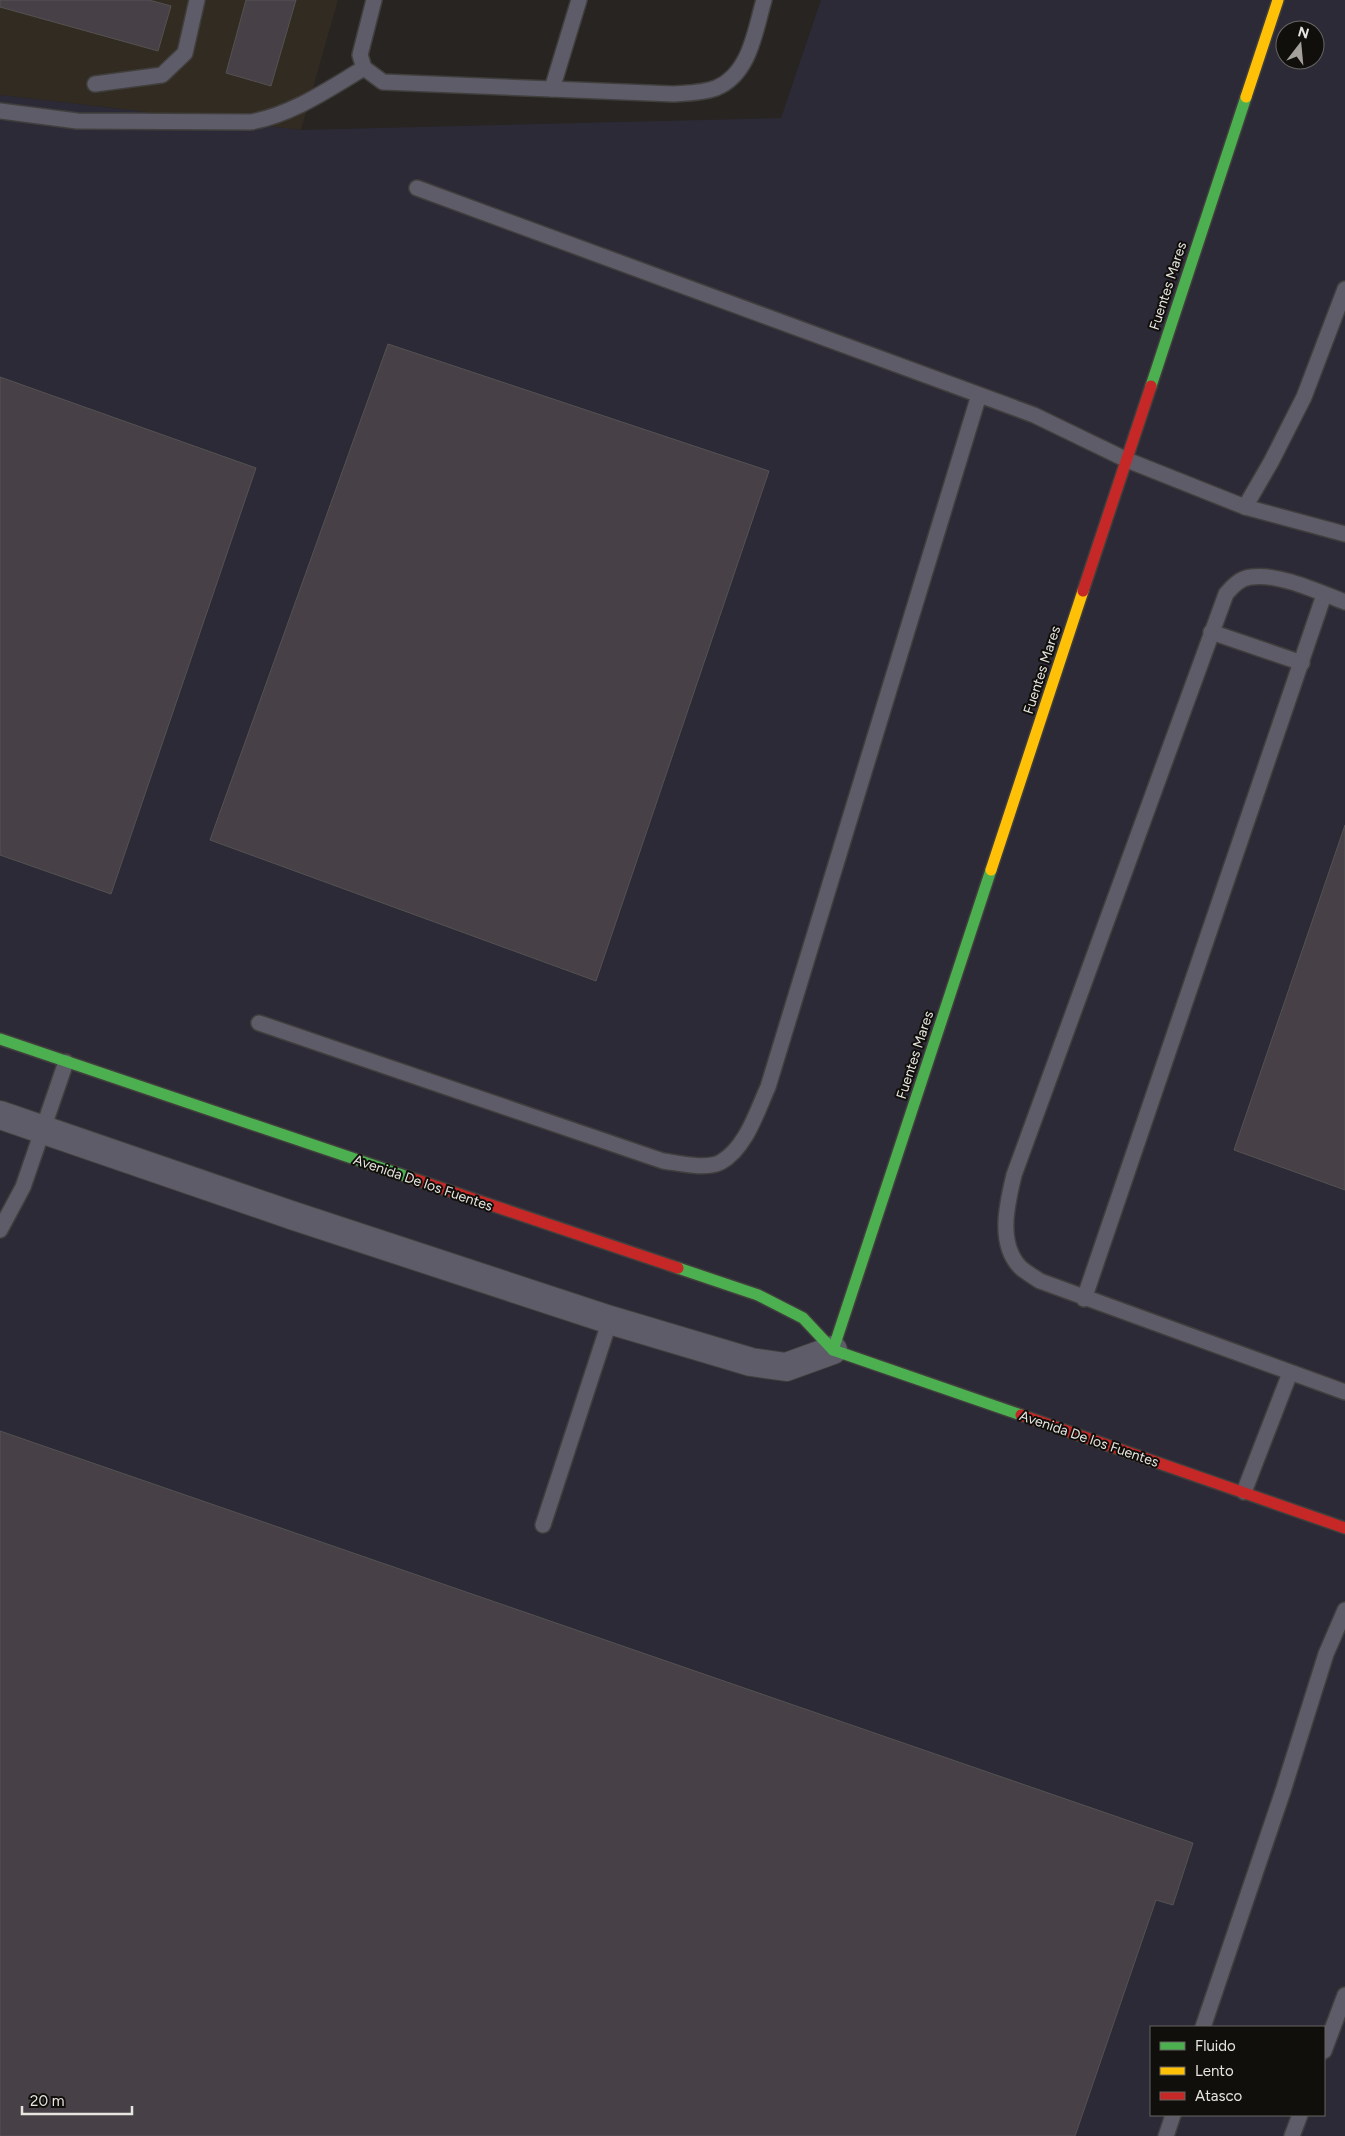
<svg xmlns="http://www.w3.org/2000/svg" width="1345" height="2136" font-family="Figtree,sans-serif">
	<rect width="100%" height="100%" fill="#272421"/>
	<polygon fill="#322b21" points="0,0 338,0 301,130 0,95"/>
	<path fill="#2d2a37" fill-rule="evenodd" d="M821 0H1345V2136H0V95L301 130 781 118ZM1285 30H1315V60H1285ZM1151 2027H1324V2115H1151Z"/>
	<g fill="#474046" stroke="#545252">
		<polygon points="0,0 149,0 171,6 158,51 0,7"/>
		<polygon points="246,0 296,0 271,86 226,73"/>
		<polygon points="388,344 769,471 596,981 210,840"/>
		<polygon points="0,377 256,468 111,894 0,855"/>
		<polygon points="1345,825 1345,1190 1234,1150"/>
		<polygon points="0,1431 1193,1843 1173,1905 1156,1900 1075,2136 0,2136"/>
	</g>
	<g fill="none" stroke-linecap="round" stroke-linejoin="round">
		<g stroke="#413f3d" stroke-width="18">
			<g id="lane">
				<path d="M374 0 360 55 364 68 383 82 674 94C688 93 703 93 716 88 750 74 755 31 764 0"/>
				<polyline points="95,84 162,75 185,53 197,0"/>
				<polyline points="552,89 579,0"/>
				<path d="M0 111 77 121 251 122C293 114 327 90 364 68"/>
				<polyline points="417,188 1034,415 1127,460 1245,507 1271,462 1304,397 1345,289"/>
				<polyline points="1245,507 1345,534"/>
				<path d="M1345 602C1319 592 1279 573 1251 577 1240 578 1233 586 1226 594L1014 1175C1007 1204 997 1244 1021 1268 1027 1273 1034 1277 1040 1281L1345 1392"/>
				<polyline points="1211,632 1302,663"/>
				<path d="M259 1023 663 1161C678 1163 707 1170 721 1162 746 1148 757 1111 768 1087L979 395"/>
				<polyline points="0,1230 23,1187 66,1062"/>
				<polyline points="1084,1299 1324,595"/>
				<polyline points="1244,1492 1290,1373"/>
				<polyline points="543,1525 610,1320"/>
				<polyline points="1203,2027 1283,1791 1326,1654 1345,1610"/>
				<polyline points="1324,2051 1345,1995"/>
				<polyline points="1166,2136 1173,2115"/>
				<polyline points="1292,2136 1300,2115"/>
			</g>
		</g>
		<g stroke="#413f3d" stroke-width="30">
			<polyline id="street" points="0,1115 294,1216 610,1320 751,1362 786,1367 833,1350"/>
		</g>
		<g stroke="#413f3d" stroke-width="14">
			<g id="fast">
				<polyline points="1151,386 1246,97"/>
				<polyline points="0,1039 411,1178"/>
				<polyline points="678,1268 758,1295 803,1318 833,1350 1021,1415"/>
				<polyline points="833,1350 991,870"/>
			</g>
		</g>
		<g stroke="#413f3d" stroke-width="14">
			<g id="slow">
				<polyline points="1246,97 1278,0"/>
				<polyline points="991,870 1083,591"/>
			</g>
		</g>
		<g stroke="#413f3d" stroke-width="14">
			<g id="jam">
				<polyline points="1083,591 1151,386"/>
				<polyline points="411,1178 678,1268"/>
				<polyline points="1021,1415 1345,1528"/>
			</g>
		</g>
		<use href="#lane" stroke="#5e5c68" stroke-width="15"/>
		<use href="#street" stroke="#5e5c68" stroke-width="28"/>
		<use href="#fast" stroke="#4caf50" stroke-width="11"/>
		<use href="#slow" stroke="#ffc107" stroke-width="11"/>
		<use href="#jam" stroke="#c62828" stroke-width="11"/>
	</g>
	<g text-anchor="middle" dominant-baseline="central" stroke-width="4" stroke-linejoin="round" paint-order="stroke">
		<g font-size="14" fill="#e7e5e0" stroke="#110f0c">
			<text transform="translate(1168 286) rotate(-72)">Fuentes Mares</text>
			<text transform="translate(1042 670) rotate(-72)">Fuentes Mares</text>
			<text transform="translate(915 1055) rotate(-72)">Fuentes Mares</text>
			<text transform="translate(423 1183) rotate(19)">Avenida De los Fuentes</text>
			<text transform="translate(1089 1439) rotate(19)">Avenida De los Fuentes</text>
		</g>
	</g>
	<rect x="1150" y="2026" width="175" height="90" fill="#110f0c" stroke="#676561"/>
	<rect x="1160" y="2042" width="25" height="8" fill="#4caf50" stroke="#676561"/>
	<text x="1195" y="2051" font-size="15" fill="#e7e5e0">Fluido</text>
	<rect x="1160" y="2067" width="25" height="8" fill="#ffc107" stroke="#676561"/>
	<text x="1195" y="2076" font-size="15" fill="#e7e5e0">Lento</text>
	<rect x="1160" y="2092" width="25" height="8" fill="#c62828" stroke="#676561"/>
	<text x="1195" y="2101" font-size="15" fill="#e7e5e0">Atasco</text>
	<g transform="translate(1300 45) rotate(16)"><circle r="24" fill="#110f0c" stroke="#676561"/>
	<path d="M0-4L9 19L0 12L-9 19Z" fill="#a4a19d"/>
	<text y="-8" font-size="14" font-weight="bold" text-anchor="middle" fill="#e7e5e0">N</text>
	</g>
	<path d="M22 2106v8h110v-8" fill="none" stroke="#e7e5e0" stroke-width="2.5"/>
	<text x="30" y="2106" font-size="15" fill="#e7e5e0" stroke="#110f0c" stroke-width="4" paint-order="stroke">20 m</text>
</svg>
